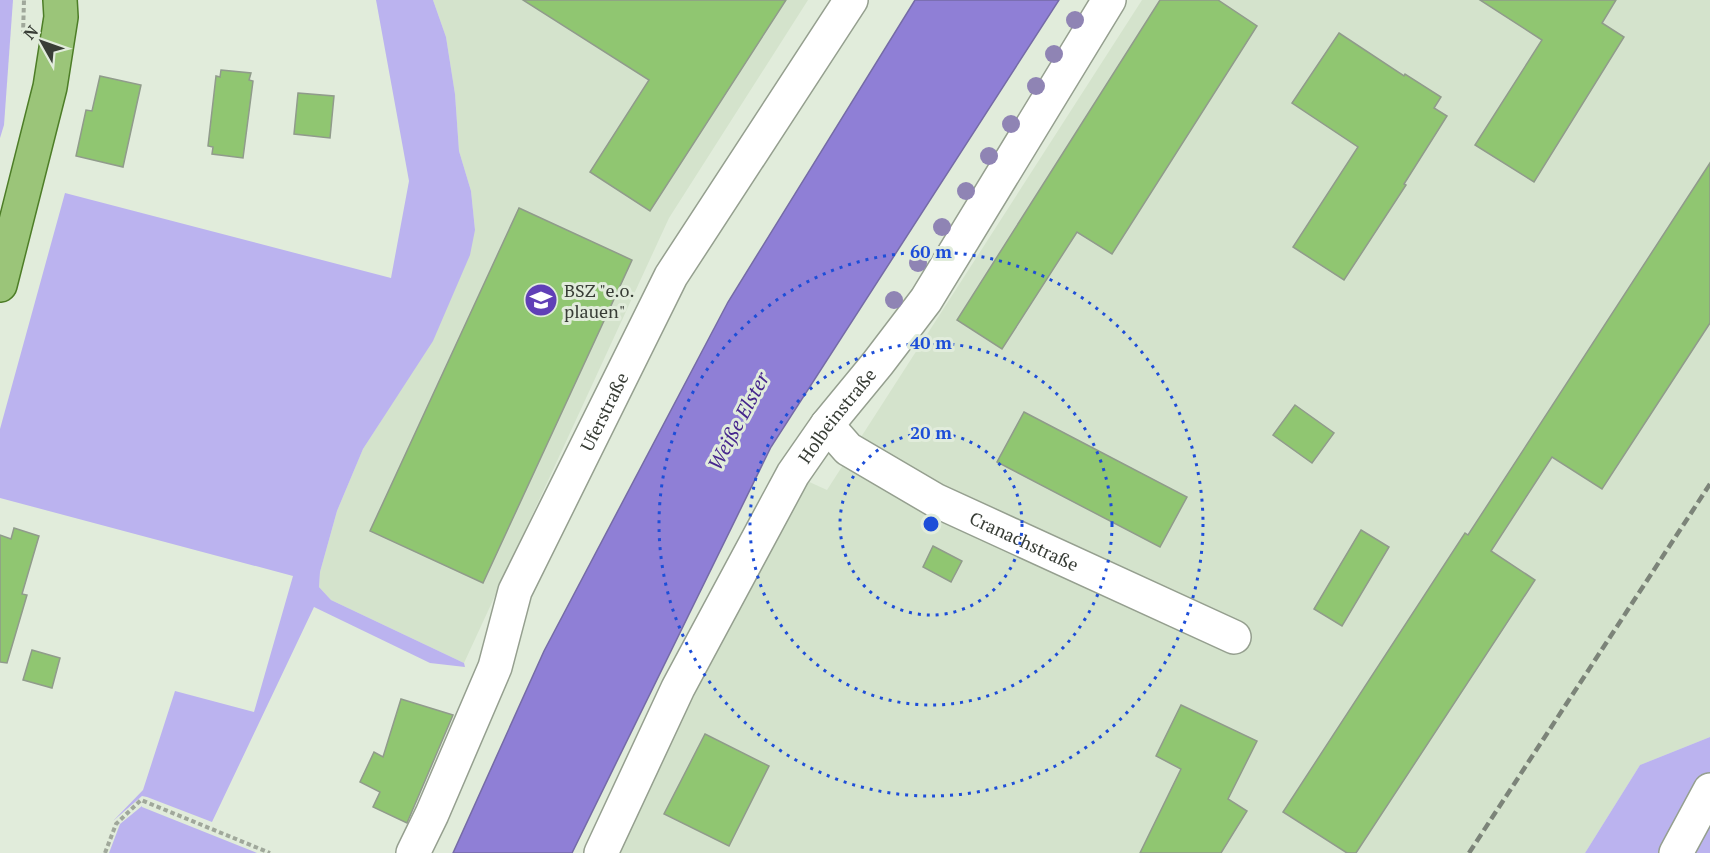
<svg xmlns="http://www.w3.org/2000/svg" width="1710" height="853" font-family="'PT Serif',serif">
	<rect width="100%" height="100%" fill="#e1ecdb"/>
	<g fill="#d4e3cc">
		<polygon points="433,0 808,0 669,218 464,663 331,600 319,587 320,572 337,511 363,449 381,421 475,230 471,191 459,151 455,94 446,37"/>
		<polygon points="1142,0 1710,0 1710,737 1640,765 1585,853 612,853 684,704 805,480 827,490"/>
	</g>
	<g fill="#bbb3ef">
		<polygon points="0,0 13,0 4,125 0,138"/>
		<polygon points="376,0 433,0 446,37 455,94 459,151 471,191 475,230 470,255 433,341 363,449 337,511 320,572 319,587 331,600 464,663 465,667 430,663 314,607 212,822 147,797 142,796 113,821 143,790 175,691 254,712 293,576 0,498 0,429 65,193 391,278 409,181"/>
		<polygon points="1710,737 1710,853 1585,853 1640,765"/>
		<polygon points="142,806 142,807 257,853 109,853 120,824"/>
	</g>
	<polygon fill="#8f7fd6" stroke="#756ba6" stroke-width="1.5" points="915,0 1059,0 771,447 572,853 453,853 544,651 728,302"/>
	<g fill="#90c671" stroke="#909b8b" stroke-width="1.5">
		<polygon points="523,0 786,0 650,211 590,172 649,80"/>
		<polygon points="1160,0 1218,0 1257,26 1112,254 1077,232 1002,349 957,320"/>
		<polygon points="1480,0 1616,0 1602,23 1624,37 1534,182 1475,145 1542,40"/>
		<polygon points="1339,33 1404,76 1405,74 1441,97 1434,108 1447,116 1404,184 1406,185 1344,280 1293,247 1358,147 1292,103"/>
		<polygon points="221,70 251,73 249,80 253,81 243,158 212,154 213,147 208,146 216,76 220,77"/>
		<polygon points="100,76 141,85 123,167 76,156 86,110 92,111"/>
		<polygon points="298,93 334,96 330,138 294,134"/>
		<polygon points="1710,163 1710,323 1602,489 1552,457 1491,551 1535,580 1356,853 1347,853 1283,812 1465,533 1468,535"/>
		<polygon points="519,208 632,260 483,583 370,531"/>
		<polygon points="1295,405 1334,433 1312,463 1273,435"/>
		<polygon points="1024,412 1187,497 1160,547 997,462"/>
		<polygon points="14,528 39,536 22,594 27,595 7,663 0,662 0,535 11,539"/>
		<polygon points="1361,530 1389,547 1342,626 1314,609"/>
		<polygon points="933,546 962,561 951,582 923,567"/>
		<polygon points="32,650 60,658 52,688 23,680"/>
		<polygon points="401,699 453,715 407,823 373,807 380,792 360,782 374,752 383,757"/>
		<polygon points="1181,705 1257,741 1228,799 1247,811 1221,853 1140,853 1181,769 1156,756"/>
		<polygon points="705,734 769,766 729,846 664,814"/>
	</g>
	<g fill="none" stroke-linecap="round" stroke-linejoin="round">
		<g stroke="#959f8f" stroke-width="36">
			<g id="minor">
				<path id="s1" d="M827 425 848 449 935 500 1234 637"/>
				<path id="s2" d="M413 853 432 814 495 667 515 591 671 276 851 0"/>
				<path id="s3" d="M601 853 678 688 793 474 827 425 878 363 926 300 1109 0"/>
				<polyline points="1676,853 1710,790"/>
			</g>
		</g>
		<g stroke="#4d7d27" stroke-width="36">
			<polyline id="major" points="0,285 50,87 61,17 60,0"/>
		</g>
		<g stroke="#a0a89b" stroke-width="4" stroke-dasharray="4.5 3" stroke-linecap="butt">
			<polyline points="23,35 24,0"/>
			<polyline points="105,853 116,824 141,800 270,853"/>
		</g>
		<use href="#minor" stroke="#fff" stroke-width="33"/>
		<use href="#major" stroke="#9bc579" stroke-width="33"/>
		<polyline stroke="#7c8479" stroke-width="4.5" stroke-dasharray="9 4.5" stroke-linecap="butt" points="1469,853 1710,484"/>
	</g>
	<g fill="#8f84b4">
		<circle cx="1075" cy="20" r="9"/>
		<circle cx="1054" cy="54" r="9"/>
		<circle cx="1036" cy="86" r="9"/>
		<circle cx="1011" cy="124" r="9"/>
		<circle cx="989" cy="156" r="9"/>
		<circle cx="966" cy="191" r="9"/>
		<circle cx="942" cy="227" r="9"/>
		<circle cx="918" cy="263" r="9"/>
		<circle cx="894" cy="300" r="9"/>
	</g>
	<g fill="none" stroke="#1d4ed8" stroke-width="3" stroke-dasharray="3 6">
		<circle cx="931" cy="524" r="91"/>
		<circle cx="931" cy="524" r="181"/>
		<circle cx="931" cy="524" r="272"/>
	</g>
	<defs>
		<g id="school-disc" transform="scale(1.725)"><circle r="9.5" fill="#603fb7" stroke="#e1ecdb"/><path d="M0-5L7-2L0 1L-7-2ZM-4 1L0 2.5L4 1V4Q0 6-4 4Z" fill="#fff"/></g>
	</defs>
	<g fill-rule="evenodd">
		<use href="#school-disc" x="541" y="300"/>
	</g>
	<g text-anchor="middle" dominant-baseline="central" stroke-width="6" stroke-linejoin="round" paint-order="stroke">
		<g font-size="18" fill="#383d36" stroke="#e1ecdb" text-anchor="start">
			<text x="564" y="290">BSZ "e.o.<tspan x="564" dy="21">plauen"</tspan></text>
		</g>
		<g font-size="18" fill="#383d36" stroke="#e1ecdb">
			<text stroke="none"><textPath href="#s2" startOffset="482">Uferstraße</textPath></text>
			<text stroke="none"><textPath href="#s3" startOffset="498">Holbeinstraße</textPath></text>
			<text stroke="none"><textPath href="#s1" startOffset="231">Cranachstraße</textPath></text>
		</g>
		<g font-size="20" font-style="italic" fill="#46268d" stroke="#e1ecdb">
			<text transform="translate(738 421) rotate(-62)">Weiße Elster</text>
		</g>
	</g>
	<circle cx="931" cy="524" r="9" fill="#1d4ed8" stroke="#e1ecdb" stroke-width="3"/>
	<g font-size="18" text-anchor="middle" font-weight="bold" fill="#1d4ed8" stroke="#e1ecdb" stroke-width="6" stroke-linejoin="round" paint-order="stroke">
		<text x="931" y="258">60 m</text>
		<text x="931" y="349">40 m</text>
		<text x="931" y="439">20 m</text>
	</g>
	<g transform="translate(42 42) rotate(310)" stroke="#e1ecdb" stroke-width="4.5" paint-order="stroke">
	<path d="M0-4.5L10 22L0 15L-10 22Z" fill="#383d36"/>
	<text y="-9" font-size="16" font-weight="bold" text-anchor="middle" fill="#383d36">N</text>
	</g>
</svg>
